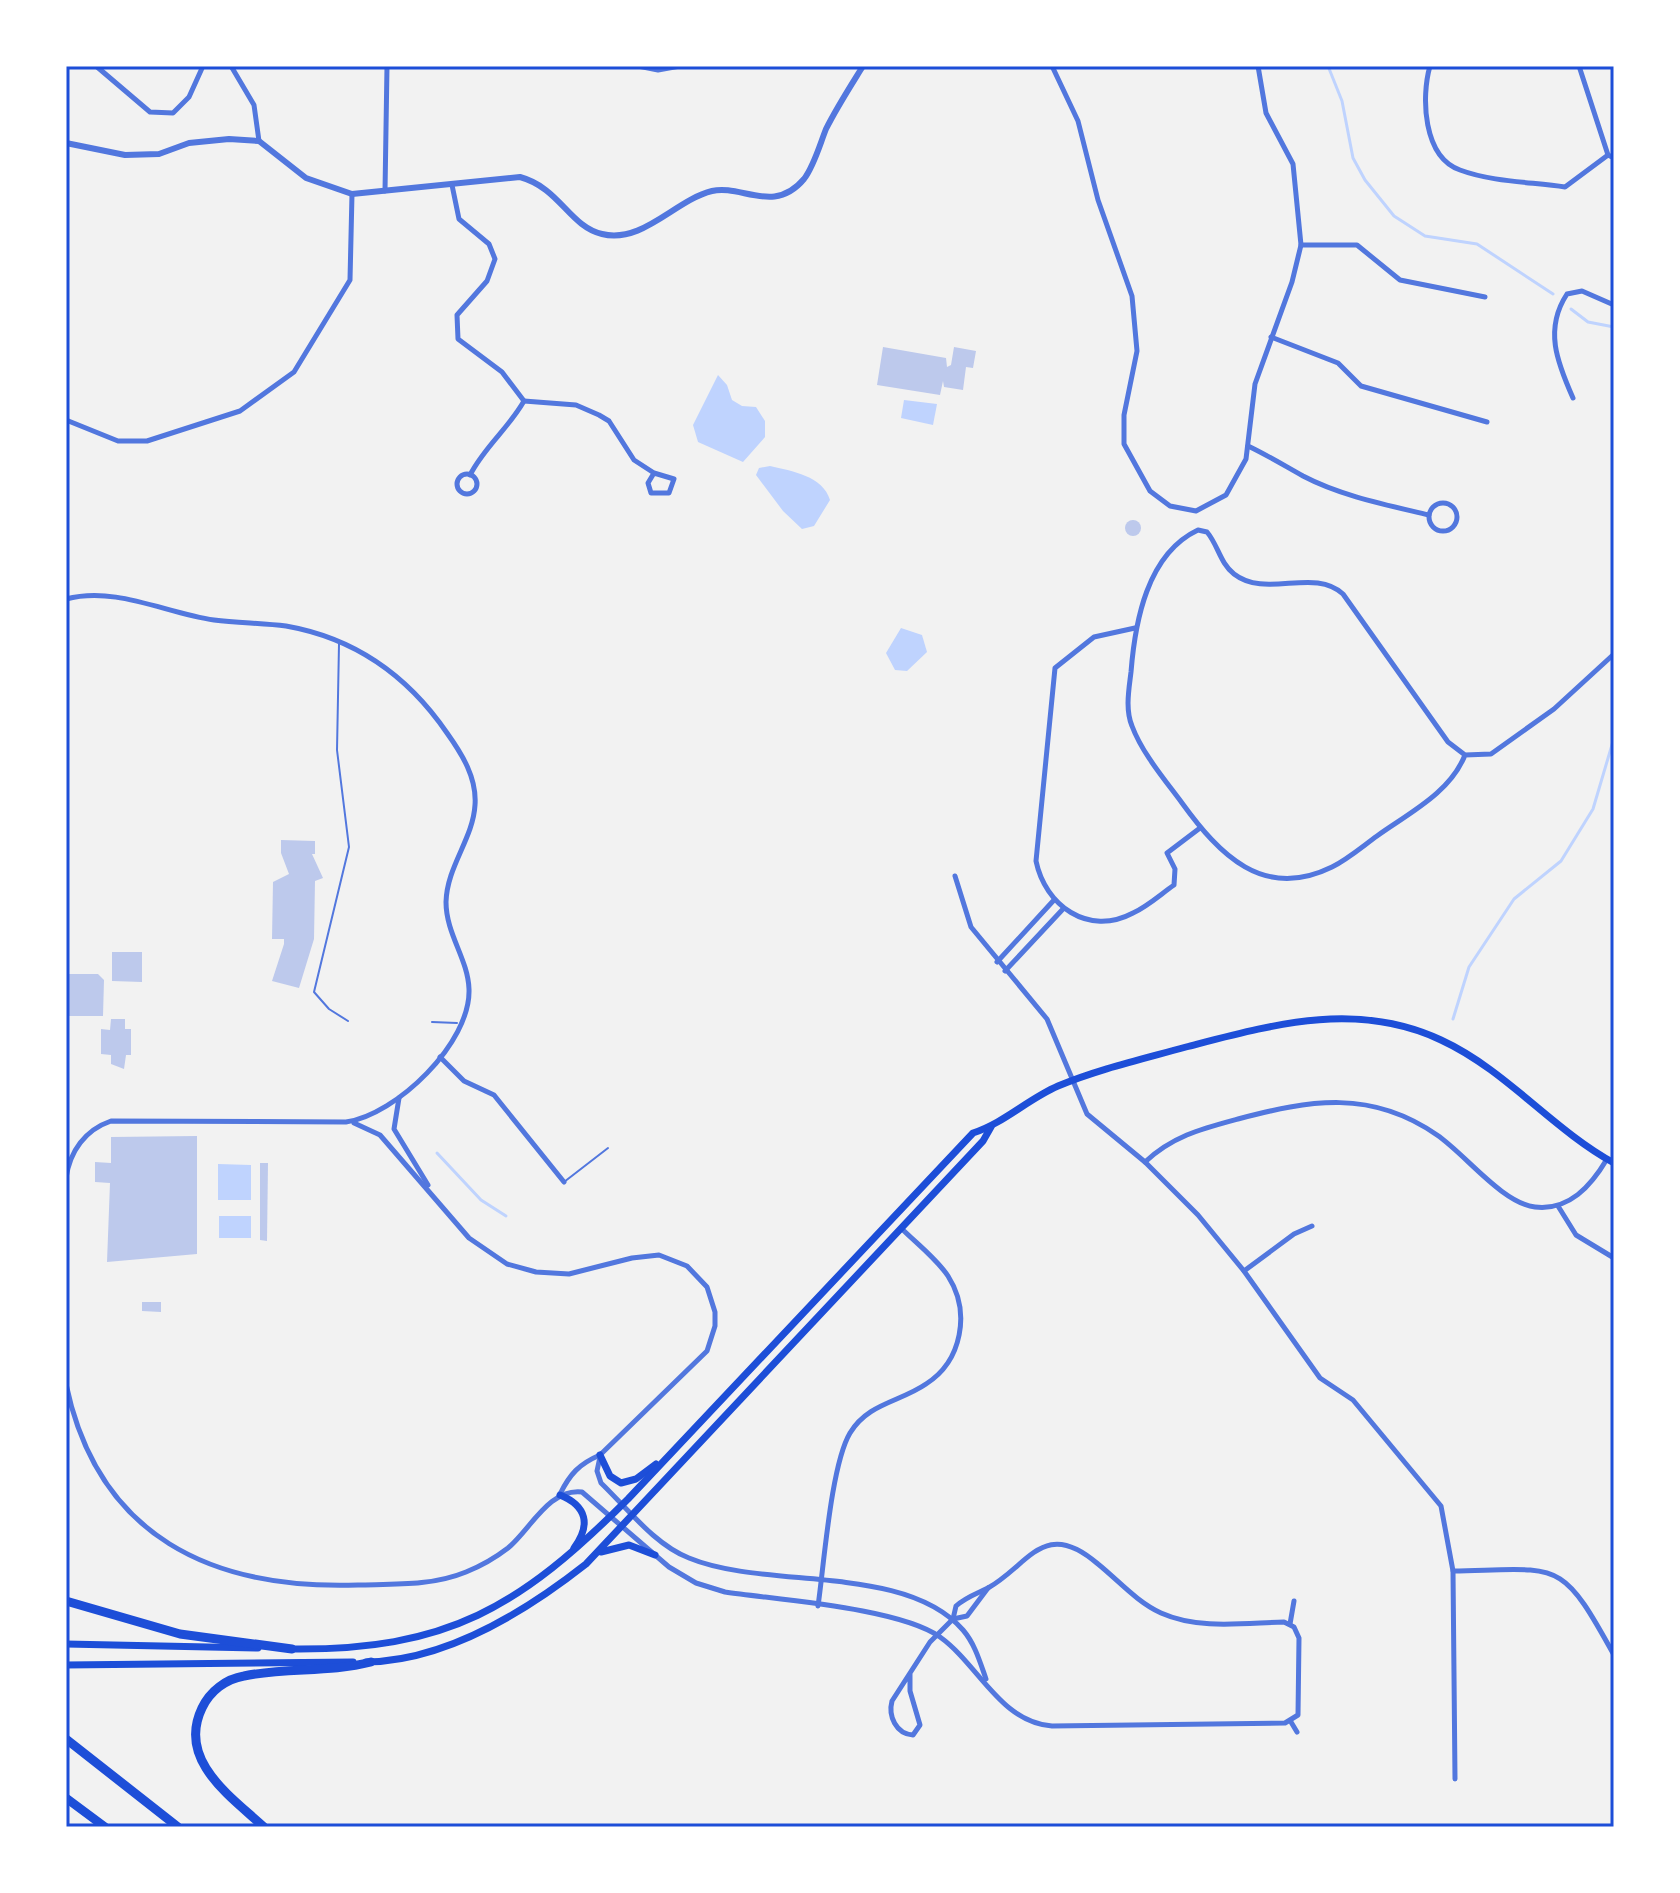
<svg xmlns="http://www.w3.org/2000/svg" width="1680" height="1893" font-family="'Archivo Narrow',sans-serif">
	<rect width="100%" height="100%" fill="#f2f2f2"/>
	<g fill="#bfd3fe">
		<polygon points="718,375 727,385 732,400 742,406 756,407 765,421 765,437 743,462 698,442 693,425"/>
		<polygon points="904,400 937,404 933,425 901,418"/>
		<path d="M770 466C792 471 823 476 830 500L814 526 802 529 783 511 756 475 759 468Z"/>
		<polygon points="901,628 922,635 927,652 907,671 895,670 886,653"/>
		<polygon points="218,1164 251,1165 251,1200 218,1200"/>
		<rect x="219" y="1216" width="32" height="22"/>
	</g>
	<g fill="none" stroke-linecap="round" stroke-linejoin="round">
		<g stroke="#bfd3fe" stroke-width="3">
			<polyline points="1328,66 1342,101 1353,158 1365,180 1394,216 1425,236 1477,244 1553,294"/>
			<polyline points="1571,309 1588,322 1614,327"/>
			<polyline points="1453,1019 1469,967 1514,899 1561,861 1593,809 1614,738"/>
			<polyline points="437,1153 481,1200 506,1216"/>
		</g>
	</g>
	<g fill="#bdc9ec">
		<polygon points="883,347 946,358 947,367 951,365 954,347 976,351 973,368 966,367 963,390 944,387 943,381 940,395 877,385"/>
		<circle cx="1133" cy="528" r="8"/>
		<polygon points="281,840 315,841 315,854 312,854 323,878 315,881 314,939 299,988 272,981 284,944 284,939 272,939 273,882 289,874 281,853"/>
		<polygon points="112,952 142,952 142,982 112,981"/>
		<polygon points="66,974 98,974 104,980 103,1016 66,1016"/>
		<polygon points="111,1019 125,1019 125,1029 131,1029 131,1055 126,1055 124,1069 111,1064 111,1055 101,1054 101,1029 110,1030"/>
		<polygon points="197,1136 197,1254 107,1262 110,1183 95,1182 95,1162 111,1163 111,1137"/>
		<polygon points="260,1163 268,1163 267,1241 260,1240"/>
		<polygon points="142,1302 161,1302 161,1312 142,1311"/>
	</g>
	<g fill="none" stroke-linecap="round" stroke-linejoin="round">
		<g stroke="#5277de" stroke-width="2">
			<polyline points="339,644 337,750 349,847 314,992 329,1009 348,1021"/>
			<polyline points="432,1022 457,1023"/>
			<polyline points="564,1182 608,1148"/>
		</g>
		<g stroke="#5277de" stroke-width="5">
			<polyline points="96,66 150,112 173,113 189,97 203,66"/>
			<polyline points="231,66 254,105 259,141"/>
			<polyline points="638,66 658,70 680,66"/>
			<polyline points="1052,66 1078,121 1098,200 1132,296 1137,351 1124,415 1124,444 1150,491 1170,506 1196,511 1226,495 1246,459 1255,384 1292,282 1301,245 1293,164 1266,113 1258,66"/>
			<path d="M1430 66C1421 97 1423 157 1460 170 1492 182 1532 182 1565 187L1608 155"/>
			<polyline points="1579,66 1608,155 1614,158"/>
			<path d="M452 185 459 219 489 244 495 259 487 281 457 315 458 339 502 372 524 401C508 429 485 446 470 475"/>
			<polyline points="385,191 387,66"/>
			<polyline points="1301,245 1357,245 1400,280 1485,297"/>
			<polyline points="1271,337 1338,363 1361,386 1487,422"/>
			<path d="M1573 398C1557 362 1544 329 1567 294L1582 291 1614 305"/>
			<polyline points="524,401 576,405 599,415 609,421 634,460 654,473 674,479 669,493 651,493 648,483 654,473"/>
			<polyline points="66,420 118,441 147,441 240,411 294,372 350,280 352,194"/>
			<path d="M1248 446C1267 455 1285 466 1303 476 1341 496 1387 505 1429 515"/>
			<circle cx="467" cy="484" r="10"/>
			<circle cx="1443" cy="517" r="14"/>
			<path d="M66 599C116 586 165 613 214 620 238 623 262 623 286 626 354 638 408 676 447 733 462 754 477 778 475 805 473 839 447 866 446 902 446 934 468 959 469 989 471 1043 396 1115 346 1122L111 1121C85 1130 70 1151 66 1178"/>
			<path d="M1135 628 1094 637 1055 668 1036 861C1045 905 1088 937 1133 913 1148 906 1161 894 1174 885L1175 869 1167 853 1200 828"/>
			<path d="M1465 755C1450 793 1409 813 1377 836 1363 846 1348 859 1332 867 1263 901 1219 854 1182 803 1165 780 1142 753 1132 726 1125 709 1129 689 1131 672 1135 622 1147 554 1198 530L1207 532C1218 545 1220 563 1234 574 1266 599 1314 567 1343 594L1448 742 1465 755 1491 754 1554 709 1614 654"/>
			<polyline points="955,876 971,927 1047,1019 1087,1114 1145,1162 1198,1215 1244,1271 1320,1378 1353,1400 1441,1506 1453,1571 1455,1779"/>
			<polyline points="997,962 1054,900"/>
			<polyline points="1005,971 1063,909"/>
			<polyline points="440,1057 464,1081 494,1095 564,1182"/>
			<polyline points="399,1098 394,1129 428,1185"/>
			<path d="M354 1123 380 1135 469 1238 507 1264 536 1272 569 1274 632 1258 659 1255 687 1266 707 1287 715 1312V1326L707 1351 600 1455C579 1464 570 1474 560 1494"/>
			<path d="M1145 1162C1173 1136 1201 1129 1238 1119 1310 1100 1371 1089 1437 1135 1465 1154 1502 1203 1535 1207 1569 1211 1591 1186 1607 1159"/>
			<polyline points="1558,1206 1576,1235 1614,1258"/>
			<polyline points="1244,1271 1294,1234 1312,1226"/>
			<path d="M66 1384C98 1537 212 1590 358 1585 395 1584 432 1586 466 1572 481 1566 495 1558 508 1548 530 1530 549 1488 582 1492L669 1567 696 1583 725 1592C779 1600 899 1608 940 1637 979 1665 1000 1722 1052 1726L1285 1723 1298 1715 1299 1638 1294 1627 1284 1622C1244 1623 1199 1630 1161 1613 1137 1602 1119 1581 1098 1564 1044 1517 1029 1565 988 1588 976 1594 966 1597 956 1606L953 1619"/>
			<path d="M600 1457 597 1471 601 1483C627 1508 655 1545 689 1558 766 1590 905 1563 963 1630 975 1644 980 1662 986 1679"/>
			<path d="M1453 1571C1561 1569 1560 1557 1614 1655"/>
			<path d="M818 1606C824 1565 831 1465 850 1433 868 1403 900 1402 926 1384 962 1361 971 1312 948 1276 936 1258 916 1243 901 1228"/>
			<polyline points="953,1619 967,1616 988,1588"/>
			<polyline points="1290,1624 1294,1601"/>
			<path d="M910 1674V1691L920 1725 913 1735C896 1734 888 1716 892 1701L930 1642 953 1619"/>
			<polyline points="1291,1722 1297,1732"/>
		</g>
		<path stroke="#5277de" stroke-width="6" d="M66 143 125 155 159 154 189 143 229 139 259 141 306 178 352 194 520 177C560 188 569 226 602 234 643 244 675 200 712 191 741 184 774 215 804 179 814 166 820 144 826 129 837 107 850 87 863 66"/>
		<g stroke="#1d4ed8" stroke-width="7">
			<polyline points="600,1455 610,1476 621,1483 636,1479 656,1464"/>
			<path d="M560 1495C587 1506 591 1525 574 1548"/>
			<polyline points="601,1552 629,1545 655,1555"/>
			<polyline points="66,1644 258,1648"/>
			<path d="M290 1649C448 1651 520 1607 628 1499L973 1133C1004 1123 1028 1099 1058 1086 1099 1069 1143 1059 1186 1047 1271 1025 1356 1000 1441 1040 1506 1070 1552 1129 1614 1163"/>
			<path d="M366 1662C446 1661 525 1612 586 1564L983 1141 991 1127"/>
			<polyline points="66,1665 353,1662"/>
		</g>
		<g stroke="#1d4ed8" stroke-width="9">
			<polyline points="66,1601 180,1634 292,1649"/>
			<polyline points="66,1739 178,1827"/>
			<polyline points="66,1798 105,1827"/>
			<path d="M264 1827C230 1796 177 1760 202 1708 210 1691 226 1679 244 1676 286 1667 329 1673 371 1662"/>
		</g>
	</g>
	<rect width="1680" height="1893" fill="none" stroke="#ffffff" stroke-width="136"/>
	<rect x="68" y="68" width="1544" height="1757" fill="none" stroke="#1d4ed8" stroke-width="3"/>
</svg>
